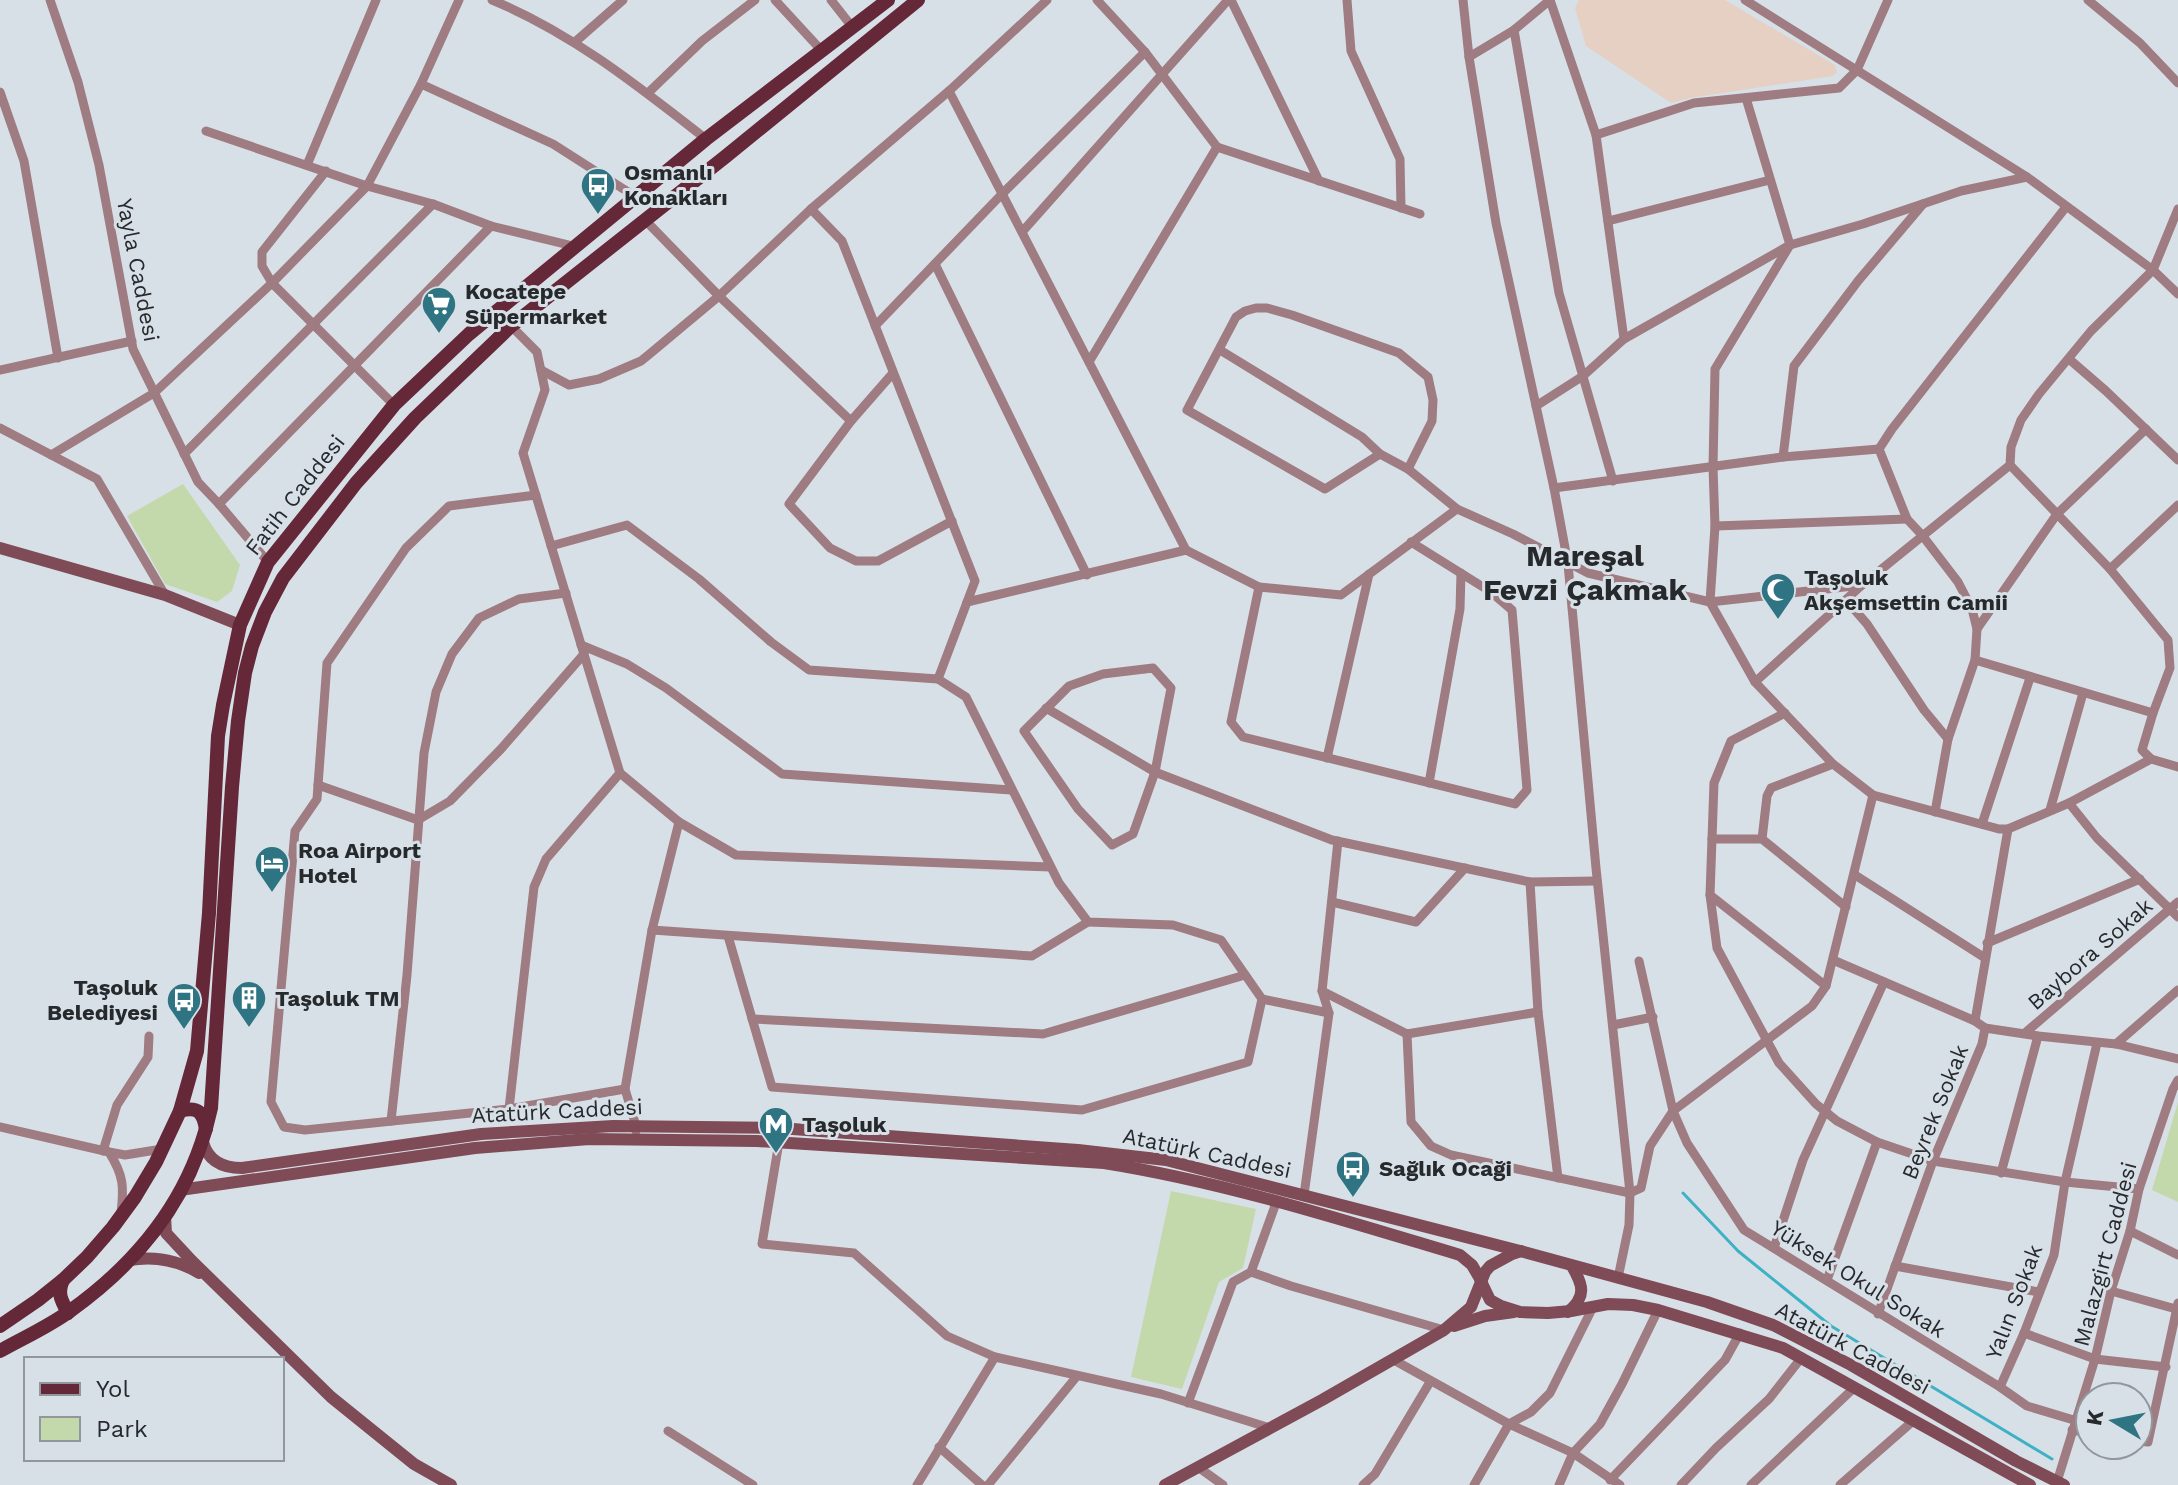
<svg xmlns="http://www.w3.org/2000/svg" width="2178" height="1485" font-family="'Work Sans',sans-serif">
	<rect width="100%" height="100%" fill="#d8e0e7"/>
	<polygon fill="#e5d0c3" points="1579,0 1725,0 1835,65 1837,72 1833,76 1690,98 1671,103 1586,46 1575,8"/>
	<g fill="#c3d9ac">
		<polygon points="183,484 240,565 232,591 217,602 165,584 127,516"/>
		<polygon points="2178,1102 2178,1202 2152,1190"/>
		<polygon points="1171,1191 1256,1209 1243,1268 1219,1282 1182,1389 1131,1377"/>
	</g>
	<g fill="none" stroke-linecap="round" stroke-linejoin="round">
		<polyline stroke="#3fb1c4" stroke-width="3" points="1683,1193 1738,1251 1831,1326 2052,1459"/>
		<g stroke="#9f7b82" stroke-width="9">
			<polyline points="50,0 78,82 99,165 133,349 198,482 219,504 268,562"/>
			<path d="M492 0C572 33 638 86 706 139"/>
			<polyline points="775,0 822,51"/>
			<polyline points="831,0 853,28"/>
			<polyline points="1231,0 1319,181"/>
			<polyline points="1347,0 1351,51 1400,159 1401,208"/>
			<polyline points="1463,0 1469,57 1496,223 1554,488 1568,564 1596,868 1630,1193 1629,1225 1618,1278"/>
			<polyline points="1550,0 1596,135 1624,339"/>
			<polyline points="1745,0 2027,177 2153,270 2178,294"/>
			<polyline points="2088,0 2140,43 2178,83"/>
			<polyline points="1514,30 1559,293 1613,481"/>
			<polyline points="575,42 623,0"/>
			<polyline points="1469,57 1514,30 1550,0"/>
			<polyline points="421,84 553,144 636,197"/>
			<polyline points="949,91 1186,550"/>
			<polyline points="0,92 24,161 58,358"/>
			<polyline points="648,93 702,41 755,0"/>
			<polyline points="1746,98 1790,245 1715,369 1713,467 1715,526 1710,602 1755,682 1833,764 1873,795 1999,829 2008,829 2069,803 2151,759"/>
			<polyline points="206,131 367,186 433,204 491,226 577,247"/>
			<polyline points="1596,135 1694,103 1839,88 1857,70 1888,0"/>
			<polyline points="1217,147 1420,214"/>
			<polyline points="307,165 376,0"/>
			<polyline points="326,171 262,252 262,266 272,283 394,405"/>
			<polyline points="646,221 719,296 851,421"/>
			<polyline points="1608,221 1770,180"/>
			<polyline points="1022,232 1228,0"/>
			<polyline points="935,264 1087,575"/>
			<polyline points="511,326 537,352 545,390 523,453 620,773 679,822 652,930 625,1089 636,1126 636,1131"/>
			<polyline points="875,326 1002,194 1145,52"/>
			<polyline points="1220,350 1362,437 1380,454 1408,469 1457,509 1513,534 1588,573 1710,602 1862,585"/>
			<polyline points="2069,359 2106,391 2178,460"/>
			<polyline points="1089,362 1217,147 1145,52 1097,0"/>
			<polyline points="0,370 132,341"/>
			<polyline points="541,370 569,385 599,379 641,361 652,352 719,296 811,209 949,91 1047,0"/>
			<polyline points="893,373 851,421 789,504 830,548 856,561 878,561 952,521"/>
			<polyline points="1536,406 1583,376 1624,339 1790,245 1863,224 1961,191 2027,177"/>
			<polyline points="0,428 97,479 165,595"/>
			<polyline points="184,454 433,204"/>
			<polyline points="1380,454 1325,489 1187,410 1236,317 1245,311 1256,308 1267,308 1292,315 1399,353 1428,377 1433,400 1432,421 1408,469"/>
			<polyline points="51,455 154,393 272,283 367,186 421,84 459,0"/>
			<polyline points="1783,457 1794,366 1858,281 1923,204"/>
			<polyline points="2010,465 2110,569 2168,640 2170,668 2153,713 2142,750 2151,759 2178,767"/>
			<polyline points="1554,488 1783,457 1879,449"/>
			<polyline points="536,495 449,506 406,548 327,663 317,799 295,831 271,1102 284,1127 305,1130 509,1109 625,1089"/>
			<polyline points="219,504 491,226"/>
			<polyline points="1715,526 1907,519"/>
			<polyline points="551,546 627,525 699,579 771,642 809,670 938,679"/>
			<polyline points="2110,569 2178,505"/>
			<polyline points="1259,587 1231,722 1243,737 1515,804 1527,790 1512,610 1491,592 1411,542"/>
			<polyline points="1846,600 1867,624 1924,710 1948,739"/>
			<polyline points="967,602 1186,550 1259,587 1341,595 1457,509"/>
			<polyline points="1977,629 2057,514 2146,429"/>
			<polyline points="581,645 627,664 666,688 782,774 1011,790"/>
			<polyline points="1975,660 2153,713"/>
			<polygon points="1153,668 1171,688 1155,772 1133,834 1112,845 1078,809 1024,731 1069,686 1103,674"/>
			<polyline points="1755,682 1862,585 2010,465 2011,447 2021,420 2039,394 2091,331 2153,270 2178,209"/>
			<polyline points="1046,708 1155,772 1332,840 1530,882 1597,881"/>
			<polyline points="1785,713 1731,741 1714,783 1710,895 1717,948 1779,1063 1816,1104 1837,1121 1877,1142 1933,1161 2065,1182 2139,1189"/>
			<polyline points="1327,758 1369,574"/>
			<polyline points="1429,783 1460,609 1461,573"/>
			<polyline points="318,785 418,820 450,801 501,749 584,654"/>
			<polyline points="2069,803 2097,838 2178,917"/>
			<polyline points="2050,810 2083,693"/>
			<polyline points="1935,812 1948,739 1975,660 1977,629 1972,609 1958,582 1922,535 1907,519 1879,449 1892,429 2066,207"/>
			<polyline points="679,822 736,855 1050,867"/>
			<polyline points="1982,824 2030,678"/>
			<polyline points="1712,839 1762,839 1846,907"/>
			<polyline points="1762,839 1767,796 1771,788 1833,764"/>
			<polyline points="1855,875 1985,958"/>
			<polyline points="1530,882 1538,1012 1558,1178"/>
			<polyline points="1710,895 1826,986"/>
			<polyline points="1332,902 1416,922 1465,868"/>
			<polyline points="652,930 1032,956 1088,922"/>
			<polyline points="728,936 772,1087 1082,1110 1248,1062 1262,999 1221,940 1173,925 1088,922 1059,883 966,697 938,679 975,581 842,241 811,209"/>
			<polyline points="1987,943 2140,879"/>
			<polyline points="1833,960 1975,1021"/>
			<polyline points="1639,961 1673,1111 1687,1143 1744,1230 2000,1387 2027,1406 2077,1421"/>
			<polyline points="1322,991 1407,1034 1538,1012"/>
			<polyline points="1262,999 1329,1013"/>
			<polyline points="752,1019 1043,1034 1245,975"/>
			<polyline points="1613,1025 1653,1017"/>
			<polyline points="1985,1028 2038,1036 2116,1044 2178,1059"/>
			<polyline points="2025,1033 2178,902"/>
			<polyline points="1407,1034 1411,1122 1431,1146 1451,1155 1630,1193 1641,1188 1650,1146 1673,1111 1812,1006 1826,986 1873,795"/>
			<polyline points="2116,1044 2178,990"/>
			<polyline points="509,1109 534,887 546,859 620,773"/>
			<polyline points="391,1121 407,975 424,753 436,692 452,654 479,618 519,599 566,593"/>
			<polyline points="0,1127 109,1152 125,1155 162,1149"/>
			<polyline points="779,1142 762,1244 854,1253 947,1336 995,1357 1161,1394 1270,1428"/>
			<polyline points="103,1151 117,1105 148,1057 149,1036"/>
			<path d="M109 1152C124 1176 124 1187 121 1213"/>
			<polyline points="2001,1173 2038,1036"/>
			<polyline points="1304,1195 1329,1013 1322,991 1338,841"/>
			<polyline points="2130,1231 2178,1255"/>
			<polyline points="1774,1248 1803,1160 1884,982"/>
			<polyline points="1895,1266 2039,1292"/>
			<polyline points="1251,1272 1291,1286 1444,1330"/>
			<polyline points="1827,1280 1877,1142"/>
			<polyline points="2111,1291 2176,1309"/>
			<polyline points="1878,1314 1933,1161 1982,1044 1985,1028 1975,1021 2008,829"/>
			<polyline points="2024,1333 2095,1359 2166,1367"/>
			<polyline points="1392,1359 1509,1424 1573,1453 1620,1485"/>
			<polyline points="2000,1387 2024,1333 2054,1255 2065,1182 2097,1043"/>
			<polyline points="1188,1403 1233,1282 1251,1272 1276,1203"/>
			<polyline points="2072,1430 2090,1433"/>
			<polyline points="668,1431 753,1485"/>
			<polyline points="2138,1441 2148,1442 2178,1303"/>
			<polyline points="939,1447 982,1485"/>
			<polyline points="1198,1467 1223,1485"/>
			<polyline points="1610,1480 1725,1360 1740,1333"/>
			<polyline points="917,1485 995,1357"/>
			<polyline points="988,1485 1077,1376"/>
			<polyline points="1363,1485 1375,1474 1430,1382"/>
			<polyline points="1474,1485 1509,1424 1531,1412 1550,1393 1593,1307"/>
			<polyline points="1559,1485 1573,1453 1600,1424 1622,1384 1658,1310"/>
			<polyline points="1681,1485 1716,1448 1769,1399 1802,1357"/>
			<polyline points="1751,1485 1855,1387"/>
			<polyline points="1840,1485 1913,1421"/>
			<polyline points="2056,1485 2095,1359 2111,1291 2130,1231 2139,1189 2173,1089 2178,1080"/>
		</g>
		<g stroke="#7e4b56" stroke-width="12">
			<polyline points="0,548 165,595 240,625"/>
			<path d="M203 1142C208 1161 223 1168 242 1168L481 1134 613 1126 779 1128 1078 1150 1166 1160 1524 1252 1707 1302 1773 1325 1851 1365 2016 1461 2064 1485"/>
			<path d="M180 1190 475 1148 589 1139 757 1141 1104 1163C1224 1182 1343 1220 1460 1255L1472 1265 1479 1277 1490 1300 1501 1306 1520 1312 1548 1313 1571 1311 1608 1304 1633 1305 1658 1310 1783 1348 2030 1485"/>
			<polyline points="165,1216 166,1233 192,1261 331,1397 414,1464 451,1485"/>
			<path d="M129 1260C153 1256 178 1260 199 1273"/>
			<path d="M1568 1312C1587 1296 1583 1285 1572 1266"/>
			<polyline points="1454,1326 1485,1316 1514,1312"/>
			<polyline points="1165,1485 1322,1400 1444,1330 1471,1307 1485,1272 1490,1266 1512,1254 1521,1251"/>
		</g>
		<g stroke="#642838" stroke-width="14">
			<path d="M180 1111C198 1106 203 1112 206 1129"/>
			<path d="M63 1280C57 1293 61 1300 68 1313"/>
			<polyline points="0,1326 38,1300 63,1280 87,1257 113,1227 135,1197 156,1162 180,1111 197,1051 209,913 218,736 223,705 240,625 268,562 394,405 469,334 706,139 888,0"/>
			<path d="M0 1351C23 1338 48 1327 70 1311 140 1261 193 1194 211 1108L232 787 238 721 245 673 252 646 265 612 283 578 356 483 415 418 511 326 725 157 918 0"/>
		</g>
	</g>
	<defs>
		<g id="bus-pin" transform="scale(1.8)"><path d="M0 17L-7.5 6A9.5 9.5 0 1 1 7.5 6Z" fill="#2f7483" stroke="#d8e0e7"/><path d="M-5-6H5V4H4V6H2V4H-2V6H-4V4H-5ZM-3.5-4V0h7V-4ZM-3.5 1.2v1.5H-2V1.2ZM2 1.2v1.5H3.5V1.2Z" fill="#fff"/></g>
		<g id="supermarket-pin" transform="scale(1.8)"><path d="M0 17L-7.5 6A9.5 9.5 0 1 1 7.5 6Z" fill="#2f7483" stroke="#d8e0e7"/><path d="M-6-5.5h2.5l.6 2H6L4.5 2H-2.5L-4.4-4H-6ZM-1.5 3.2a1.3 1.3 0 1 0 .1 0ZM3 3.2a1.3 1.3 0 1 0 .1 0Z" fill="#fff"/></g>
		<g id="mosque-pin" transform="scale(1.8)"><path d="M0 17L-7.5 6A9.5 9.5 0 1 1 7.5 6Z" fill="#2f7483" stroke="#d8e0e7"/><path d="M3.5-4.9A6 6 0 1 0 3.5 4.9A5 5 0 1 1 3.5-4.9Z" fill="#fff"/></g>
		<g id="hotel-pin" transform="scale(1.8)"><path d="M0 17L-7.5 6A9.5 9.5 0 1 1 7.5 6Z" fill="#2f7483" stroke="#d8e0e7"/><path d="M-6-4.5h1.5V1H6V5H4.5V3h-9V5H-6ZM-4 0a1.8 1.8 0 1 1 3.6 0ZM.5 0V-2.5h3Q6-2.5 6 0Z" fill="#fff"/></g>
		<g id="building-pin" transform="scale(1.8)"><path d="M0 17L-7.5 6A9.5 9.5 0 1 1 7.5 6Z" fill="#2f7483" stroke="#d8e0e7"/><path d="M-4-6H4V6H1V3H-1V6H-4ZM-2.5-4.3h1.7v1.8h-1.7ZM.8-4.3h1.7v1.8H.8ZM-2.5-1h1.7V.8h-1.7ZM.8-1h1.7V.8H.8Z" fill="#fff"/></g>
		<g id="metro-pin" transform="scale(1.8)"><path d="M0 17L-7.5 6A9.5 9.5 0 1 1 7.5 6Z" fill="#2f7483" stroke="#d8e0e7"/><path d="M-5.5 5V-5H-3L0 0L3-5H5.5V5H3V-.5L0 4L-3-.5V5Z" fill="#fff"/></g>
	</defs>
	<g fill-rule="evenodd">
		<use href="#bus-pin" x="598" y="185"/>
		<use href="#supermarket-pin" x="439" y="304"/>
		<use href="#mosque-pin" x="1778" y="590"/>
		<use href="#hotel-pin" x="272" y="863"/>
		<use href="#building-pin" x="249" y="998"/>
		<use href="#bus-pin" x="184" y="1000"/>
		<use href="#metro-pin" x="776" y="1124"/>
		<use href="#bus-pin" x="1353" y="1168"/>
	</g>
	<g text-anchor="middle" dominant-baseline="central" stroke-width="6" stroke-linejoin="round" paint-order="stroke">
		<g font-size="22" font-weight="bold" fill="#272a2d" stroke="#d8e0e7" text-anchor="start">
			<text x="624" y="172">Osmanlı<tspan x="624" dy="25">Konakları</tspan></text>
			<text x="465" y="291">Kocatepe<tspan x="465" dy="25">Süpermarket</tspan></text>
			<text x="1804" y="577">Taşoluk<tspan x="1804" dy="25">Akşemsettin Camii</tspan></text>
			<text x="298" y="850">Roa Airport<tspan x="298" dy="25">Hotel</tspan></text>
			<text x="158" y="987" text-anchor="end">Taşoluk<tspan x="158" dy="25">Belediyesi</tspan></text>
			<text x="275" y="998">Taşoluk TM</text>
			<text x="802" y="1124">Taşoluk</text>
			<text x="1379" y="1168">Sağlık Ocaği</text>
		</g>
		<g font-size="22" fill="#272a2d" stroke="#d8e0e7">
			<text transform="translate(138 270) rotate(79)">Yayla Caddesi</text>
			<text transform="translate(295 495) rotate(-52)">Fatih Caddesi</text>
			<text transform="translate(2090 954) rotate(-41)">Baybora Sokak</text>
			<text transform="translate(557 1111) rotate(-3)">Atatürk Caddesi</text>
			<text transform="translate(1935 1112) rotate(-68)">Beyrek Sokak</text>
			<text transform="translate(1207 1153) rotate(12)">Atatürk Caddesi</text>
			<text transform="translate(2105 1254) rotate(-75)">Malazgirt Caddesi</text>
			<text transform="translate(1858 1279) rotate(32)">Yüksek Okul Sokak</text>
			<text transform="translate(2014 1302) rotate(-69)">Yalın Sokak</text>
			<text transform="translate(1853 1348) rotate(28)">Atatürk Caddesi</text>
		</g>
		<g font-size="30" font-weight="bold" fill="#272a2d" stroke="#d8e0e7">
			<text x="1585" y="555">Mareşal<tspan x="1585" dy="34">Fevzi Çakmak</tspan></text>
		</g>
	</g>
	<rect x="24" y="1357" width="260" height="104" fill="#d8e0e7" stroke="#91979d" stroke-width="2"/>
	<rect x="40" y="1383" width="40" height="12" fill="#642838" stroke="#91979d" stroke-width="2"/>
	<text x="96" y="1397" font-size="24" fill="#272a2d">Yol</text>
	<rect x="40" y="1417" width="40" height="24" fill="#c3d9ac" stroke="#91979d" stroke-width="2"/>
	<text x="96" y="1437" font-size="24" fill="#272a2d">Park</text>
	<g transform="translate(2114 1421) rotate(280)"><circle r="38" fill="#d8e0e7" stroke="#91979d" stroke-width="2"/>
	<path d="M0-6L14 30L0 20L-14 30Z" fill="#2f7483"/>
	<text y="-12" font-size="22" font-weight="bold" text-anchor="middle" fill="#272a2d">K</text>
	</g>
</svg>
